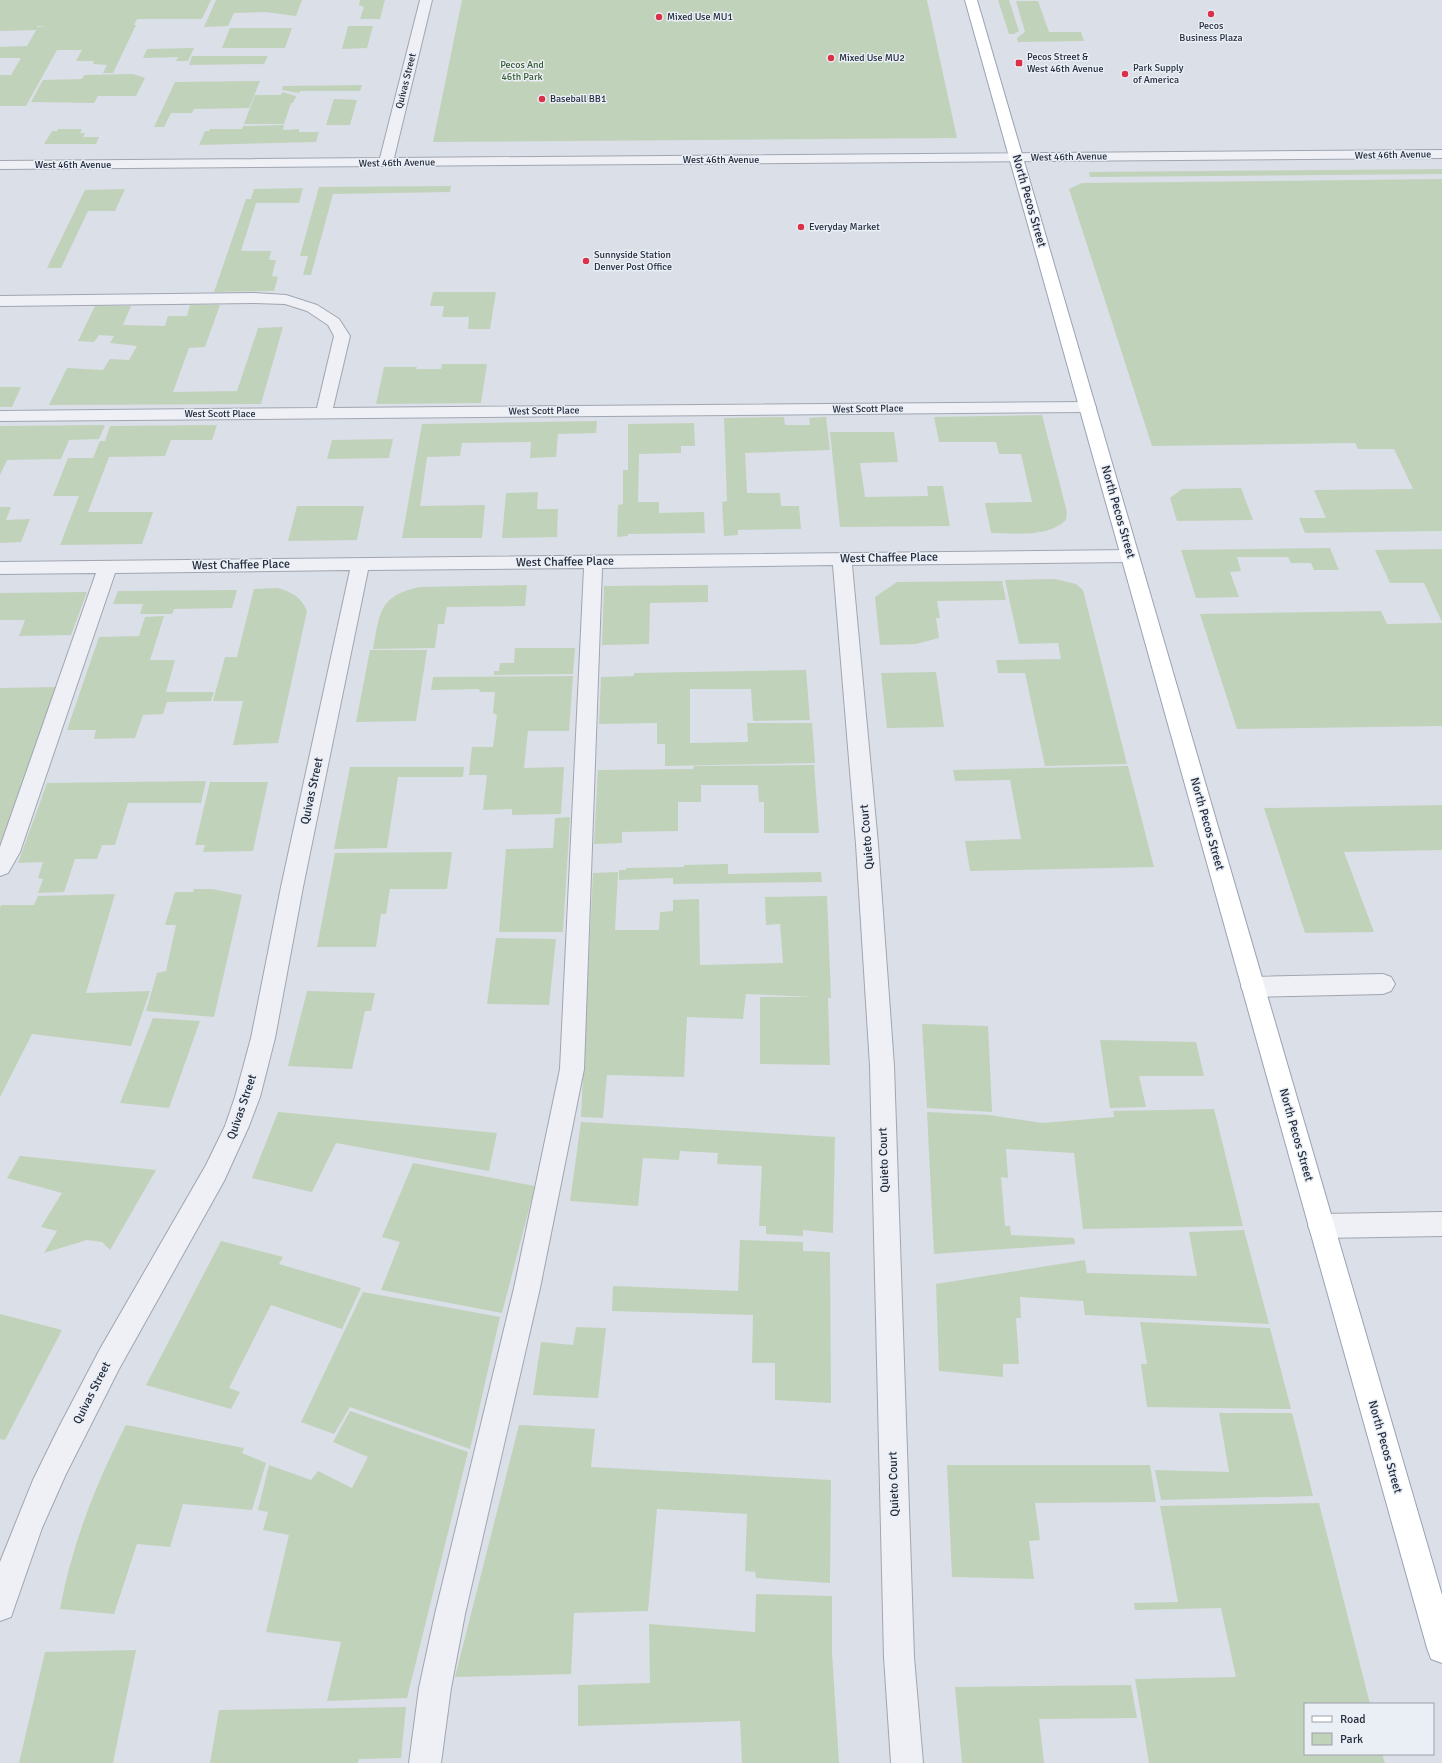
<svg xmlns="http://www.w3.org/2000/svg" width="1442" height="1763" font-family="Signika,sans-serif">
	<rect width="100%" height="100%" fill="#dbdfe7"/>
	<g fill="#c1d2bb">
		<polygon points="0,0 211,0 202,19 137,19 134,25 136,25 113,73 103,73 107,65 93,64 94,61 76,61 82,50 57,50 26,106 0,106 0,75 11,75 21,58 0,58 0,47 27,46 38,27 47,26 38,26 36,30 0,31"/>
		<polygon points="216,0 302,0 296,16 265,12 234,13 228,26 204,27"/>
		<polygon points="360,0 385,0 380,19 360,19 364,7 359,5"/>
		<polygon points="462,0 927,0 957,138 433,142"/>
		<polygon points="998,0 1009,0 1019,31 1014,34 1009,34"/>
		<polygon points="1016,1 1038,1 1049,32 1081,32 1084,41 1018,42 1017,38 1025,32"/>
		<polygon points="348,26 373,26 367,48 342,49"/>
		<polygon points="230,28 292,28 285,48 222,48"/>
		<polygon points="194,48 188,61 176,61 178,57 143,58 147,49"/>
		<polygon points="192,56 268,56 264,64 189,65"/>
		<polygon points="133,74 145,78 136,96 98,96 94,103 31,102 43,80 82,79 84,75"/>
		<polygon points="260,81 249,108 194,109 192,113 171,113 164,127 154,127 175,82"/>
		<polygon points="362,85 360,91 300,91 299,93 282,90 283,86"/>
		<polygon points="282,92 296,96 293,103 291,103 284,124 244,124 255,95 281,95"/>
		<polygon points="334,99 357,100 350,125 326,125"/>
		<polygon points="284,125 283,130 299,129 299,132 319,132 316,142 199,145 205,131 209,131 210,129 242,129 243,126"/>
		<polygon points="58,129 82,129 80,133 85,133 83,137 99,137 96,144 44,144 52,131 57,131"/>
		<polygon points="1442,169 1442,174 1090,177 1089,172"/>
		<polygon points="1442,179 1442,531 1305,533 1299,518 1326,518 1314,490 1413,489 1394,449 1358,449 1355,443 1152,446 1069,189 1082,183"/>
		<polygon points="451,186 450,192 333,194 311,275 303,275 308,256 300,256 319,187"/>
		<polygon points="303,188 299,203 256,203 241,251 271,251 269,260 276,260 272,276 278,277 274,291 214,292 246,199 251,199 254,189"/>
		<polygon points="125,189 115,211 88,211 61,268 47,268 85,190"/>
		<polygon points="433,292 496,292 490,329 468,329 469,317 442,317 444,306 430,306"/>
		<polygon points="190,305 220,305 205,347 189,348 173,392 237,391 258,328 283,327 261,404 49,405 67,368 103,370 110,359 129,360 137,346 110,343 114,336 99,335 94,342 78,341 95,306 131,306 123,325 165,326 168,316 187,316"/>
		<polygon points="442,364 487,364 481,403 376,404 384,367 417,367 416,369 441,369"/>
		<polygon points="0,387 21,387 12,407 0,407"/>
		<path d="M1042 415 1067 512 1066 520C1047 538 1016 533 991 533L985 503 1032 502 1021 454H999L996 442H939L934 417Z"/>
		<polygon points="784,417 785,425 810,425 809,418 826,417 830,450 745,453 747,493 780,493 781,506 799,506 801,529 738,530 738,535 724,536 722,502 727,501 724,418"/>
		<polygon points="597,421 596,433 558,434 556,457 530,458 531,442 462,443 460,456 427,457 420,506 485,505 482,538 402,538 422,424"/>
		<polygon points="694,423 695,446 681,446 681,453 639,454 638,502 659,502 659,513 704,512 705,533 628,534 628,536 617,537 618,505 623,504 623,470 628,470 628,424"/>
		<polygon points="105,425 99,439 69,440 61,459 7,460 0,475 0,426"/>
		<polygon points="217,425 212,440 171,440 165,456 109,457 88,512 153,512 142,544 60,545 79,496 53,496 68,458 93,458 100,441 105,441 110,426"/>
		<polygon points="830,432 894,432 898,462 860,463 865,497 928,496 927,486 943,486 950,526 840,527"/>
		<polygon points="393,439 389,458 327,459 332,440"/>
		<polygon points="1241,488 1253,520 1177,521 1170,498 1182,489"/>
		<polygon points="538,492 537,509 558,509 557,537 502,538 506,493"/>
		<polygon points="297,506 364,506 357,540 288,541"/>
		<polygon points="0,507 11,507 6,520 30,519 21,542 0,543"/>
		<polygon points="1330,548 1339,570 1314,570 1311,563 1291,563 1288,557 1237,557 1241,571 1230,572 1239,597 1196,598 1181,550"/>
		<polygon points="1442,549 1442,622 1424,583 1390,583 1375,550"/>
		<polygon points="1055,579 1076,584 1083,590 1127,764 1045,766 1025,673 998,673 996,660 1061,659 1058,643 1019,644 1005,580"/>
		<polygon points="1002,581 1006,600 937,601 940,618 936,618 939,638 916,644 880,645 875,597 897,582"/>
		<path d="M527 585 525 606 447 607 444 624H438L435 648 373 649C380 612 379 596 419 587Z"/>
		<polygon points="708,585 708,602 650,603 649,644 602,645 604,586"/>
		<path d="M277 588C291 591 302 598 307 611L278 743 233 745 243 701H213L225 657H237L254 589Z"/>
		<polygon points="237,590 232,608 174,609 172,614 140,614 143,604 113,604 118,591"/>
		<polygon points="87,592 71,635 19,636 25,620 0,620 0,593"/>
		<polygon points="1381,611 1387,624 1442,623 1442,726 1237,729 1200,614"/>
		<polygon points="164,616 150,660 175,660 166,692 214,692 211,701 167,702 163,714 143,715 135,738 94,739 96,730 67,730 99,637 139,636 145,617"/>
		<polygon points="515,648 575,648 573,674 494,675 494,671 499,671 500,663 514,663"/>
		<polygon points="370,650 427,650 416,721 356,722"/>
		<polygon points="806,670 810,720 753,721 751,689 690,689 690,743 748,742 747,723 812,723 815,763 665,766 665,744 657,744 657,723 599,724 601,677 634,676 634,673"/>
		<polygon points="936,672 944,727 887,728 881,673"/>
		<polygon points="573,676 569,731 528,731 524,768 564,767 561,814 512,815 512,809 483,810 487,775 469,775 472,747 493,747 497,715 493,713 495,692 480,692 479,689 431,690 433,677"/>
		<polygon points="60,687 0,852 0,688"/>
		<polygon points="814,765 819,833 764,833 764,802 759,802 758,785 701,785 701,802 678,802 678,831 622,832 622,843 594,844 598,770 693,769 694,766"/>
		<polygon points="1128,766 1154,867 970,871 965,841 1021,839 1010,780 955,781 953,770"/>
		<polygon points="350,767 464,767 463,777 398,777 387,848 334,849"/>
		<polygon points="206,781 201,803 128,803 115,845 102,845 97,859 75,859 64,892 38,893 43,879 38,878 43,862 18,863 47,783"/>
		<polygon points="210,782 268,782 253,851 203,852 205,845 195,845"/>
		<polygon points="1442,805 1442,850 1344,852 1374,932 1305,933 1264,808"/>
		<polygon points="570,817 563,932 499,932 506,849 553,848 555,818"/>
		<polygon points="452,852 447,889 390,889 386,914 381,914 376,947 317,947 335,853"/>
		<polygon points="728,864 728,874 821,872 822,882 673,884 673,878 619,880 619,870 626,870 626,868 684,867 684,865"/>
		<polygon points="618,872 615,930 659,930 660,912 673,911 673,900 699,899 700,965 783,963 780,924 766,925 765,897 827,896 831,998 828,998 830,1065 760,1064 760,997 814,997 746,994 743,1019 687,1017 684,1077 607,1075 603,1118 581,1117 593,873"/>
		<polygon points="194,889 212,889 242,895 214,1017 146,1011 157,973 166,971 176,925 165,925 175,892 193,892"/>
		<polygon points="115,894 86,993 150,991 131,1046 32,1034 0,1097 0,907 2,905 34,905 38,896"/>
		<polygon points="496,938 556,939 549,1005 487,1004"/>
		<polygon points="307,991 375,993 371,1011 365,1011 352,1069 288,1066"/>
		<polygon points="153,1018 200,1021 169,1108 120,1103"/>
		<polygon points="922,1024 988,1026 992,1112 927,1108"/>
		<polygon points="1100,1040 1196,1042 1204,1076 1139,1076 1146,1107 1110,1108"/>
		<polygon points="1214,1109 1243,1226 1083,1229 1074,1153 1006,1149 1008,1178 1001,1177 1005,1226 1010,1226 1011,1235 1074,1238 1075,1244 934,1254 927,1112 989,1115 1042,1123 1114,1117 1113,1111"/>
		<polygon points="278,1112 497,1133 489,1171 336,1143 312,1192 252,1178"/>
		<polygon points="581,1122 835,1137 833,1233 803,1230 803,1236 766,1234 766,1226 759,1226 762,1166 717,1164 718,1153 680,1151 679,1160 643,1158 638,1206 570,1201"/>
		<polygon points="20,1156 156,1170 110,1250 102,1242 87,1240 44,1253 57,1231 41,1227 62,1193 7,1178"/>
		<polygon points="413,1163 535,1186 502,1313 381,1290 400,1242 382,1237"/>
		<polygon points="1244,1230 1269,1324 1085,1315 1083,1301 1020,1297 1021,1318 1016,1318 1019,1364 1003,1364 1003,1377 939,1371 936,1284 1085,1260 1087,1273 1197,1276 1189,1232"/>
		<polygon points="740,1240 803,1242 803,1251 830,1252 831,1403 775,1400 775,1363 752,1363 753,1315 612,1311 613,1286 738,1291"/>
		<polygon points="221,1241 283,1257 279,1264 361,1288 342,1329 271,1305 229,1388 240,1392 231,1409 146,1385"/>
		<polygon points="363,1292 500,1317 470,1449 350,1407 334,1434 301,1422"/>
		<polygon points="0,1314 62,1330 5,1440 0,1439"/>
		<polygon points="1140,1322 1270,1328 1291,1409 1147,1407 1141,1364 1147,1364"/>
		<polygon points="576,1327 606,1328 598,1398 533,1395 541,1342 573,1345"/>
		<polygon points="350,1411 468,1452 407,1698 327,1701 341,1642 266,1632 289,1535 263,1530 268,1512 258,1510 269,1465 311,1480 318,1471 352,1488 368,1457 333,1442"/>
		<polygon points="1219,1413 1292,1413 1313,1496 1161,1500 1155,1470 1229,1472"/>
		<path d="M126 1425 244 1448 242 1453 266 1463 252 1510 183 1504 170 1547 137 1544 114 1614 60 1609C72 1544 96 1483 126 1425Z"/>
		<polygon points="519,1425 595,1429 591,1467 831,1480 830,1583 756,1578 755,1572 745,1571 747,1514 657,1509 648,1611 574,1613 571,1674 455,1677"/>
		<polygon points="947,1465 1150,1465 1156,1502 1035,1503 1040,1540 1029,1541 1034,1579 952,1577"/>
		<polygon points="1319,1503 1370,1704 1305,1704 1305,1754 1382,1754 1385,1763 1149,1763 1135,1679 1236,1677 1221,1608 1135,1610 1134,1603 1178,1602 1160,1506"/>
		<polygon points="756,1594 832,1596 832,1653 839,1763 742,1763 740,1721 578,1726 578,1685 650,1683 649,1624 755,1632"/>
		<polygon points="136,1650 113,1763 19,1763 45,1652"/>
		<polygon points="1131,1685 1137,1718 1039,1719 1044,1763 962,1763 955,1687"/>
		<polygon points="406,1707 401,1758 359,1759 358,1763 210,1763 219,1710"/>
	</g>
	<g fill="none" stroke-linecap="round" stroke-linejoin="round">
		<g stroke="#a0a6b1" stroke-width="2">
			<g id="minor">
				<polygon points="420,0 432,0 394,158 1442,150 1442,158 0,169 0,161 380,158"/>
				<polygon points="254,293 286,295 317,305 339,319 350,336 333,408 1088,402 1094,403 1096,407 1094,411 1088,412 0,421 0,411 317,408 334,336 328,325 307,311 285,304 254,303 0,306 0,296"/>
				<polygon points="1130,550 1136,552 1139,556 1136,560 1130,562 852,565 878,844 894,1066 914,1657 923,1763 891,1763 884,1657 870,1066 856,844 833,565 602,568 584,1069 540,1288 465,1614 451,1688 441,1763 409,1763 419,1688 435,1614 514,1288 560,1069 584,568 368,570 303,887 275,1038 260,1097 249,1126 224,1181 119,1369 66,1474 42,1528 11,1617 0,1621 0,1562 33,1480 59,1427 100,1349 206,1165 225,1126 235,1097 251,1038 281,887 350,570 115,573 20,852 8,873 0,876 0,847 96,573 0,574 0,562"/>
				<polygon points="1383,974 1391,977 1395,984 1391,991 1383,994 1253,997 1245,994 1241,987 1245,980 1253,977"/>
				<polygon points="1442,1212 1442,1236 1321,1238 1312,1235 1308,1226 1312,1217 1321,1214"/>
			</g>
		</g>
		<g stroke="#99a3b4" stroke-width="2">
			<polygon id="major" points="965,0 977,0 1442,1595 1442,1663 1431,1659 1427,1648"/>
		</g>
		<use href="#minor" fill="#eef0f5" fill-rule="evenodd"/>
		<use href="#major" fill="#fff" fill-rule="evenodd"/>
	</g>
	<g fill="#da314a" stroke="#eaeef5" stroke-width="1.5">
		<circle cx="1211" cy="14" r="4"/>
		<circle cx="659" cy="17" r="4"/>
		<circle cx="831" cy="58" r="4"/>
		<rect x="1015" y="59" width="8" height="8" rx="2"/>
		<circle cx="1125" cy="74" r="4"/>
		<circle cx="542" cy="99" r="4"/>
		<circle cx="801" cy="227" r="4"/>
		<circle cx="586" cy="261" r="4"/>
	</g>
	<g text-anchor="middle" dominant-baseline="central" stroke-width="3" stroke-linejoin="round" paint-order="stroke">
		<g font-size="10" fill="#242d3e" stroke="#eaeef5" text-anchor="start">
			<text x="667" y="17">Mixed Use MU1</text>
			<text x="1211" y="26" text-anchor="middle">Pecos<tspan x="1211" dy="12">Business Plaza</tspan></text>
			<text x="1027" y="57">Pecos Street &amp;<tspan x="1027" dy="12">West 46th Avenue</tspan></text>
			<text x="839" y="58">Mixed Use MU2</text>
			<text x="1133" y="68">Park Supply<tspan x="1133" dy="12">of America</tspan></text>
			<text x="550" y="99">Baseball BB1</text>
			<text x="809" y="227">Everyday Market</text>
			<text x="594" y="255">Sunnyside Station<tspan x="594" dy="12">Denver Post Office</tspan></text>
		</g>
		<g font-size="10" fill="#385b30" stroke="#eaeef5">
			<text x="522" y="65">Pecos And<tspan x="522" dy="12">46th Park</tspan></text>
		</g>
		<g font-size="10" fill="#242d3e" stroke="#eaeef5">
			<text transform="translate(406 81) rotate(-76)">Quivas Street</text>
			<text transform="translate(1393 155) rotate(-1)">West 46th Avenue</text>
			<text transform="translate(1069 157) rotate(-1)">West 46th Avenue</text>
			<text x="721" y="160">West 46th Avenue</text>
			<text transform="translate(397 163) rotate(-1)">West 46th Avenue</text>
			<text x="73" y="165">West 46th Avenue</text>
			<text transform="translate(868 409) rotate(-1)">West Scott Place</text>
			<text transform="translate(544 411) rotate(-1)">West Scott Place</text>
			<text x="220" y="414">West Scott Place</text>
		</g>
		<g font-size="12" fill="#242d3e" stroke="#eaeef5">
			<text transform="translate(1029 201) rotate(74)">North Pecos Street</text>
			<text transform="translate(1118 512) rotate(74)">North Pecos Street</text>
			<text transform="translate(889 558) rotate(-1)">West Chaffee Place</text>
			<text transform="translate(565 562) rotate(-1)">West Chaffee Place</text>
			<text transform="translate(241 565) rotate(-1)">West Chaffee Place</text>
			<text transform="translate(312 791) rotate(-78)">Quivas Street</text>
			<text transform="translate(1207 824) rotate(74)">North Pecos Street</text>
			<text transform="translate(867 837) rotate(-95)">Quieto Court</text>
			<text transform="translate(242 1107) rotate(-71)">Quivas Street</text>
			<text transform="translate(1296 1135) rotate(74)">North Pecos Street</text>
			<text transform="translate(884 1160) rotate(-92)">Quieto Court</text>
			<text transform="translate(92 1393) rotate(-63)">Quivas Street</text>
			<text transform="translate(1385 1447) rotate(74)">North Pecos Street</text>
			<text transform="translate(894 1484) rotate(-92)">Quieto Court</text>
		</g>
	</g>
	<rect x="1304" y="1703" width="130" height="52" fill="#eaeef5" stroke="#9ba1ac"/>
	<rect x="1312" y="1716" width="20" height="6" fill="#ffffff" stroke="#9ba1ac"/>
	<text x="1340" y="1723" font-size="12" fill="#242d3e">Road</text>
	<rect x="1312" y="1733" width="20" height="12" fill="#c1d2bb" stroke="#9ba1ac"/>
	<text x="1340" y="1743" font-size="12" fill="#242d3e">Park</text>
</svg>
